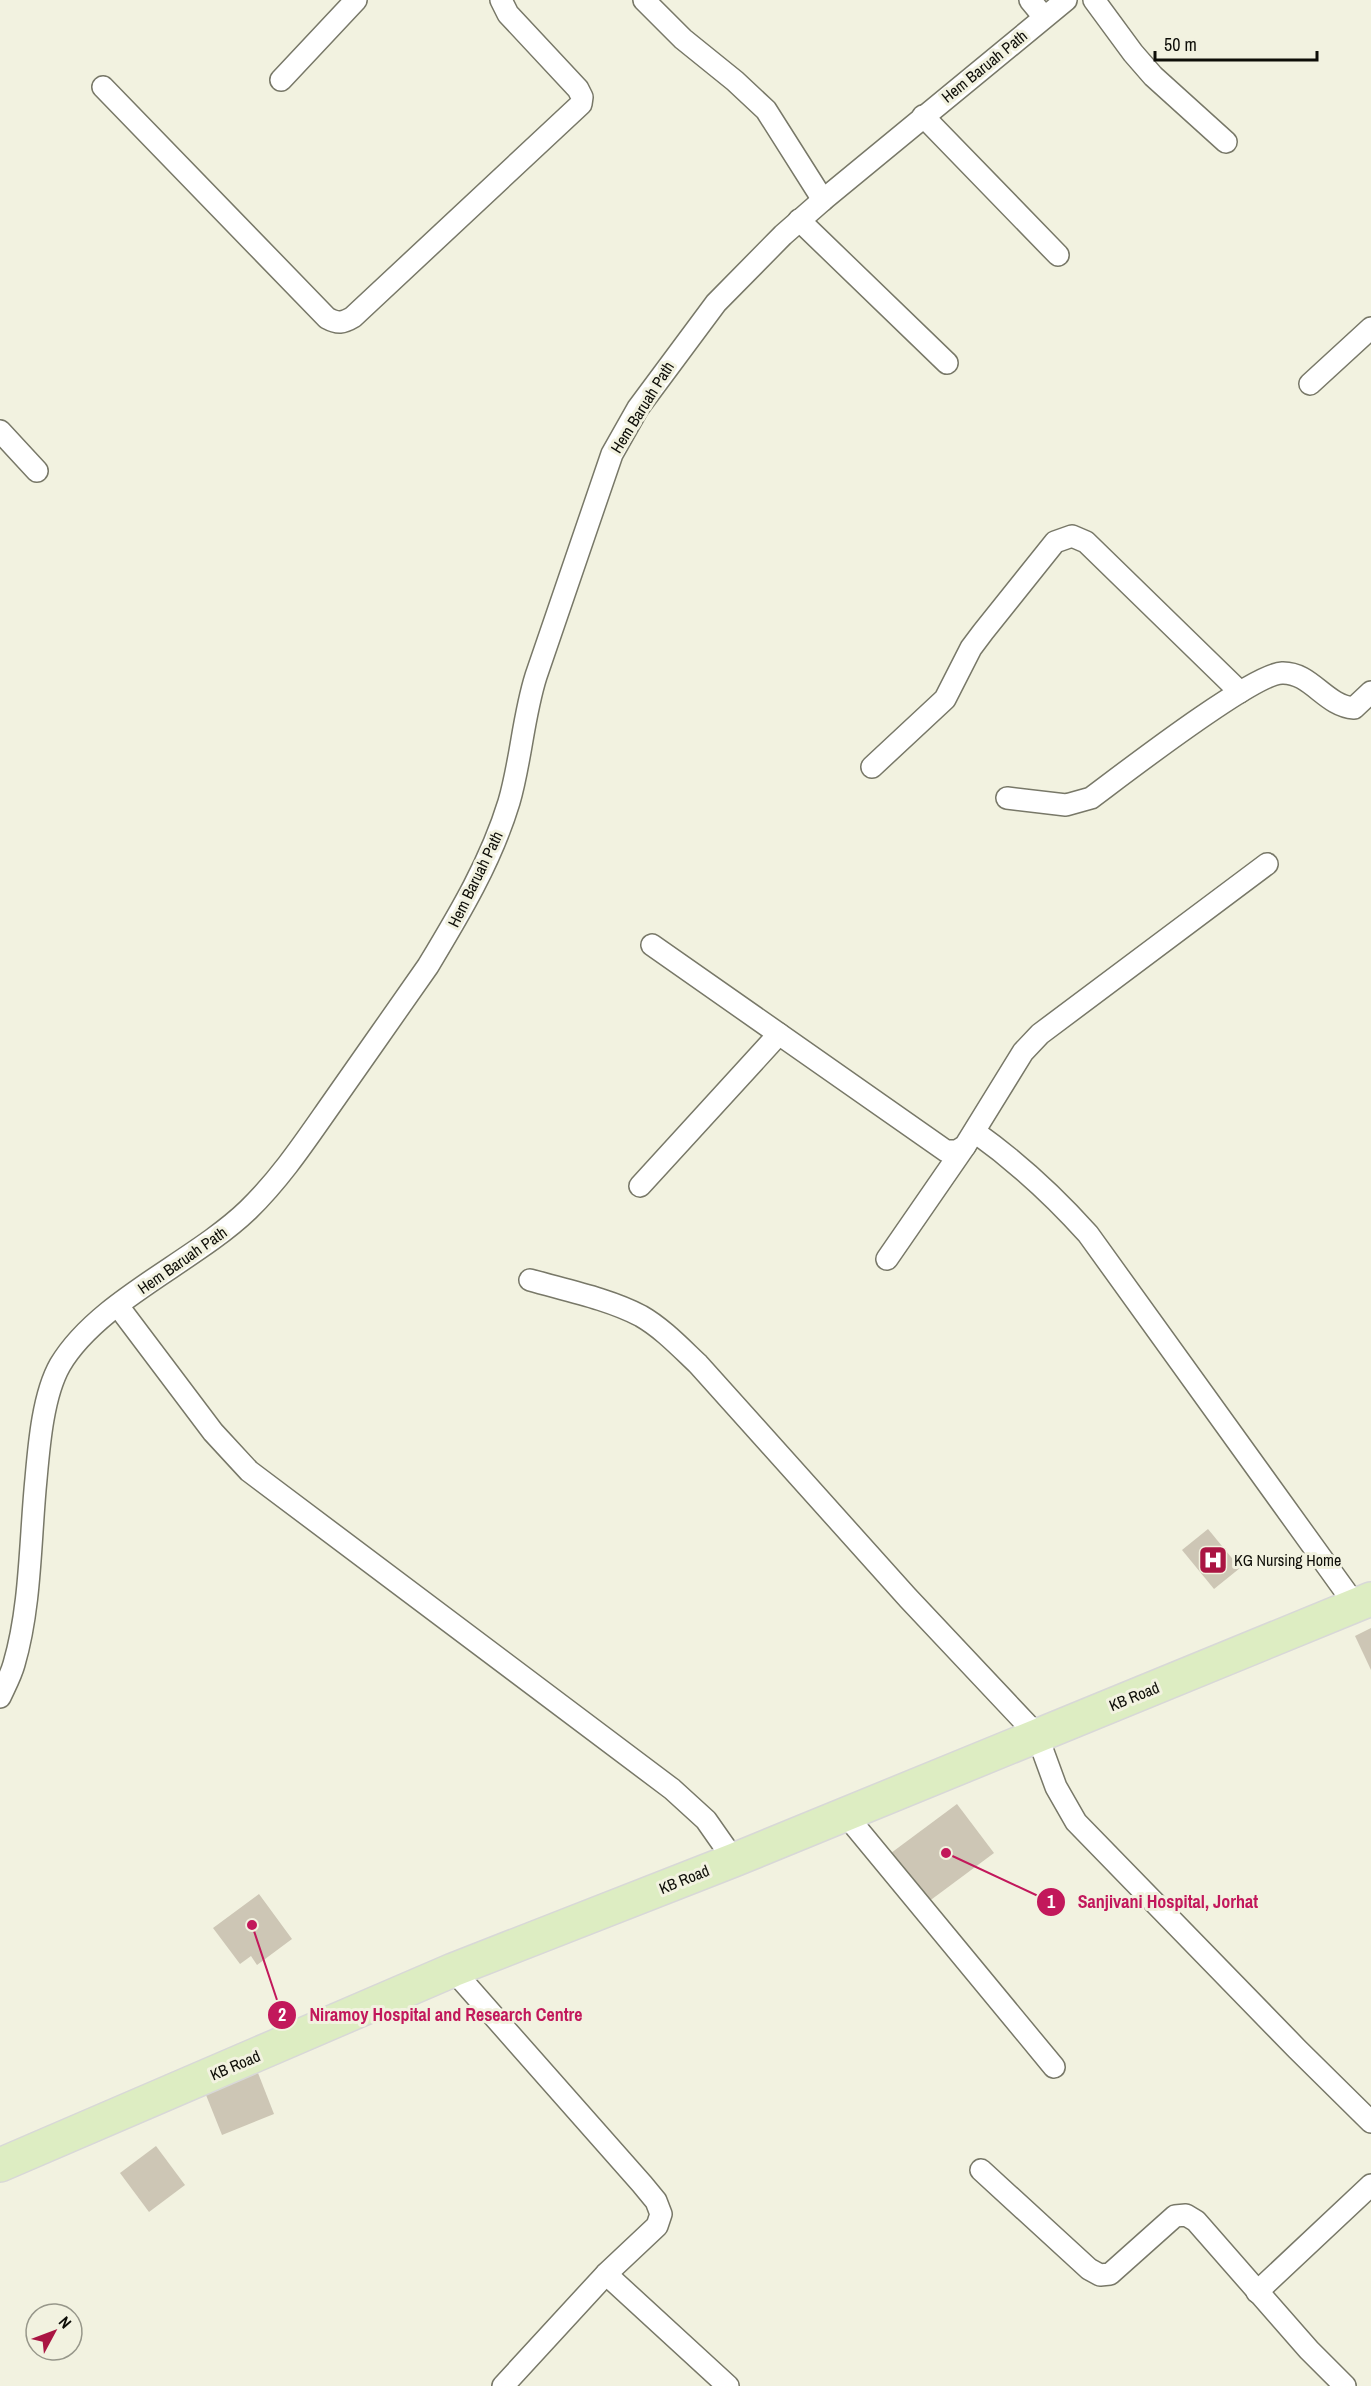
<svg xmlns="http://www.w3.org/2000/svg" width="1371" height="2386" font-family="'Archivo Narrow',sans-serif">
	<rect width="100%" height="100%" fill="#f2f2e0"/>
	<g fill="#cdc6b5">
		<polygon points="1208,1529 1240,1568 1214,1589 1182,1550"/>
		<polygon points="1371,1628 1371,1670 1355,1636"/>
		<polygon points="957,1804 994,1853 924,1905 887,1856"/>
		<polygon points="259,1894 292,1939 257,1965 251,1956 240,1964 213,1928"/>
		<polygon points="258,2073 274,2114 222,2135 206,2095"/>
		<polygon points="156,2146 185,2185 149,2212 120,2173"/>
	</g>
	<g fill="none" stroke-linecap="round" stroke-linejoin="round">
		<g stroke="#787868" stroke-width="24">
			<g id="street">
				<polyline points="644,0 683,39 735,81 766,110 823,200"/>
				<polyline points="1030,0 1044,17"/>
				<polyline points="1094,0 1133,53 1153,76 1226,142"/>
				<polyline points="281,80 356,0"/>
				<path d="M103 87 327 318C338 324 343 323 353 317L581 104 582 97 578 89 508 14 501 0"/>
				<polyline points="923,116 1058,255"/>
				<polyline points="799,220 947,363"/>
				<polyline points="1310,384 1371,328"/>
				<polyline points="0,431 37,471"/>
				<polyline points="872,767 945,699 971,648 983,632 1055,542 1072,536 1086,542 1240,692"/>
				<path d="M1007 798 1066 805 1091 798C1122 775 1252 674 1282 673 1311 672 1325 706 1354 708L1371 692"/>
				<polyline points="652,945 946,1151 957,1151 965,1146 1023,1052 1040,1034 1267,864"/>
				<path d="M975 1132C1017 1162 1053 1195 1088 1234L1356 1606"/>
				<polyline points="640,1186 779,1034"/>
				<polyline points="887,1259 965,1146"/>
				<path d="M530 1280C565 1290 609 1299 641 1316 662 1328 680 1347 698 1364L908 1598 1037 1735 1056 1787 1076 1822 1297 2049 1371 2122"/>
				<polyline points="118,1306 213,1432 249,1471 672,1789 706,1820 734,1860"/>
				<path d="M0 1697C5 1686 11 1675 14 1664 31 1606 30 1539 36 1479 39 1445 43 1395 60 1365 98 1301 194 1262 248 1210 281 1178 306 1140 332 1103 364 1057 396 1012 428 966 460 913 491 861 509 802 521 761 523 717 536 676L612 454 638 408 716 303 783 235 823 200 1066 0"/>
				<polyline points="845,1814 1054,2067"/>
				<polyline points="453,1970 642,2184 656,2201 661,2214 657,2226 606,2274 503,2386"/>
				<polyline points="981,2170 1089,2269 1100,2275 1110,2274 1175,2216 1186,2215 1196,2221 1309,2350 1345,2386"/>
				<polyline points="606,2274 728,2386"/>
				<polyline points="1257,2292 1371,2185"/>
			</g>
		</g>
		<g stroke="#d8d8d7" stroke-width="36">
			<polyline id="primary" points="0,2165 453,1970 734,1860 1371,1599"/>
		</g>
		<use href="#street" stroke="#fff" stroke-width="21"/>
		<use href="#primary" stroke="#ddedc2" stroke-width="33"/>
	</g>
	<defs>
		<g id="hospital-square" transform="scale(1.5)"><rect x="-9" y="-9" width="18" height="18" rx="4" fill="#aa1543" stroke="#f2f2e0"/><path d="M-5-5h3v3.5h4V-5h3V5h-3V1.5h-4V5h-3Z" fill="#fff"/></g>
	</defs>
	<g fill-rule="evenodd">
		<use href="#hospital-square" x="1213" y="1560"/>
	</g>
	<g text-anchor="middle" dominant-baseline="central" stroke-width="6" stroke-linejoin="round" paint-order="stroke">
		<g font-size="16" fill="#0e0e08" stroke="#f2f2e0">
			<text transform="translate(984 66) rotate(-39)">Hem Baruah Path</text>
			<text transform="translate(642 407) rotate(-58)">Hem Baruah Path</text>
			<text transform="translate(475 879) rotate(-64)">Hem Baruah Path</text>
			<text transform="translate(182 1260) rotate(-35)">Hem Baruah Path</text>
			<text transform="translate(1134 1696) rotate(-22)">KB Road</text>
			<text transform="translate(684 1879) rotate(-22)">KB Road</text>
			<text transform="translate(235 2065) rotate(-23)">KB Road</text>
		</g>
		<g font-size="16" fill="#0e0e08" stroke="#f2f2e0" text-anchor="start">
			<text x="1234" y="1560">KG Nursing Home</text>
		</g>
	</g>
	<path fill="none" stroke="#c2185b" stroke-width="2" d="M946 1853L1051 1902M252 1925L282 2015"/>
	<g fill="#c2185b" stroke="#f2f2e0" stroke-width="2">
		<circle cx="946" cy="1853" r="6"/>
		<circle cx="252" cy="1925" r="6"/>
		<circle cx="1051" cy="1902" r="15"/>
		<circle cx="282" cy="2015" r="15"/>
	</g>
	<g font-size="18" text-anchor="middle" font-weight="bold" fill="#fff">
		<text x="1051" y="1908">1</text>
		<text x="282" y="2021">2</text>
	</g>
	<g font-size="18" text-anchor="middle" font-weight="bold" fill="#c2185b" stroke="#f2f2e0" stroke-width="6" stroke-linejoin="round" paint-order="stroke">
		<text x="1168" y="1908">Sanjivani Hospital, Jorhat</text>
		<text x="446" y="2021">Niramoy Hospital and Research Centre</text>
	</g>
	<g transform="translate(54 2332) rotate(49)"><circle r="28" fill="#f2f2e0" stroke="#97978a" stroke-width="1.5"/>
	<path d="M0-4.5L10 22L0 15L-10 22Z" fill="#aa1543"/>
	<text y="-9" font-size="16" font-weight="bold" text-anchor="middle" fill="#0e0e08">N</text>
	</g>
	<path d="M1155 51v9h162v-9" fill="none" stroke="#0e0e08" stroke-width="3"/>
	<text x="1164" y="51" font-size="18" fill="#0e0e08" stroke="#f2f2e0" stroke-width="4.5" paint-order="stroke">50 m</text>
</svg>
